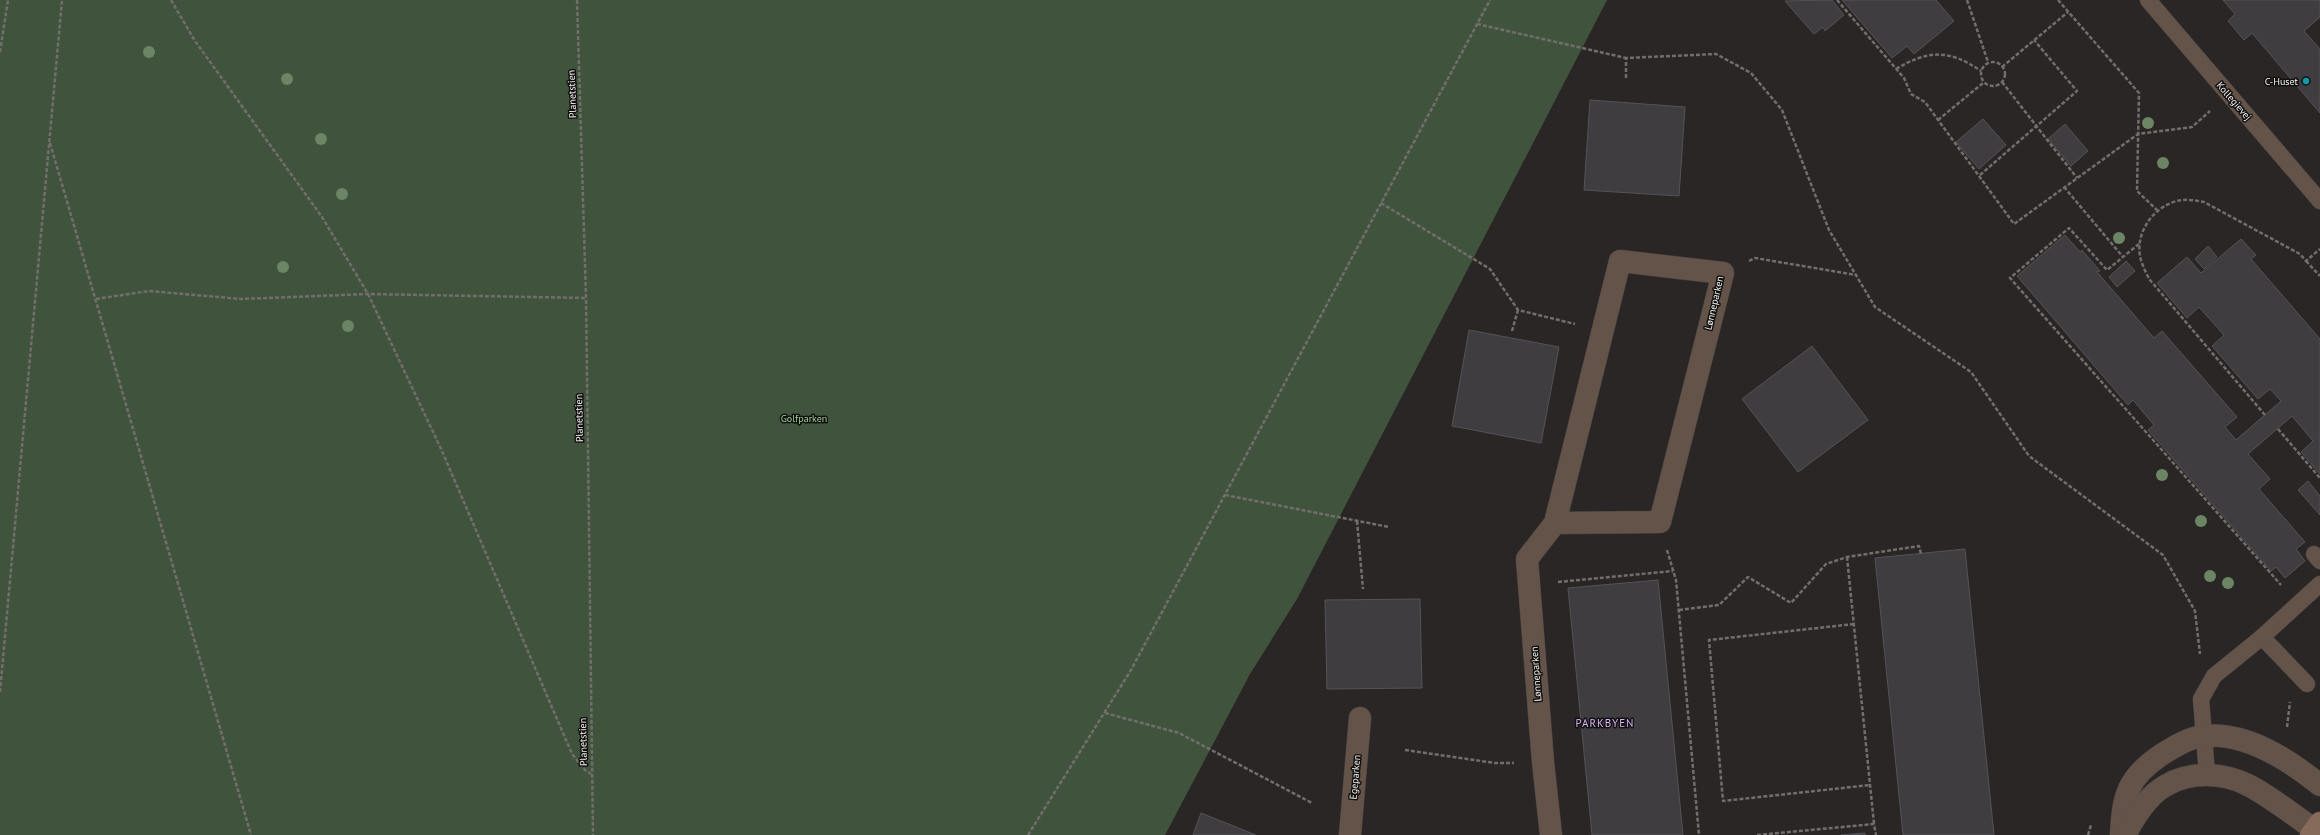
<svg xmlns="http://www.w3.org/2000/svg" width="2320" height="835" font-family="'PT Sans',sans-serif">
	<rect width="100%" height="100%" fill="#2a2625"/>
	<polygon fill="#40543d" points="0,0 1607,0 1297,599 1250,674 1165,835 0,835"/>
	<g fill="#3f3d40" stroke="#565356">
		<polygon points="1832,0 1844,15 1825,31 1823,27 1814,34 1785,1"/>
		<polygon points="1842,0 1936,0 1954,21 1914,54 1907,46 1892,58"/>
		<polygon points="2223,0 2320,0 2320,17 2304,31 2320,49 2320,113 2252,33 2244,40 2228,21 2235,14"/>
		<polygon points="1590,100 1685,107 1679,196 1584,190"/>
		<polygon points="1983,119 2006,145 1979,169 1956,142"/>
		<polygon points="2065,124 2088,151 2071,166 2048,139"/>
		<polygon points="2065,235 2080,252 2082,250 2100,271 2097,272 2154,338 2162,331 2237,417 2225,427 2236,440 2281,401 2270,389 2258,399 2212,346 2224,335 2199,307 2187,318 2157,283 2187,257 2201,273 2241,239 2256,255 2251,259 2320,339 2320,474 2301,452 2313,441 2292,416 2248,454 2270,479 2259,489 2305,542 2296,549 2305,561 2285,578 2276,567 2271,571 2148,430 2154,425 2133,400 2128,405 2017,276"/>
		<polygon points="2208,246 2217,257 2204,269 2195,259"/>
		<polygon points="2126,261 2135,271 2117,287 2109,277"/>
		<polygon points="1469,330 1559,347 1541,443 1452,426"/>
		<polygon points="1812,346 1868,420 1798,472 1742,399"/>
		<polygon points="2308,481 2320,496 2320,515 2298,490"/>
		<polygon points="1965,549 1994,835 1903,835 1875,558"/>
		<polygon points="1658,580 1683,835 1592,835 1568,588"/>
		<polygon points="1420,599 1422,688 1327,689 1325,600"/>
		<polygon points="1201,813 1256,835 1193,835"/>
		<polygon points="1865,833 1865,835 1841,835"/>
	</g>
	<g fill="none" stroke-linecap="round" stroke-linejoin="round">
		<g stroke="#464341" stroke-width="17">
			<g id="lane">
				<polyline points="2148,0 2320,201"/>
				<polyline points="2314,554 2320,561"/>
				<polyline points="2262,637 2307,684"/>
				<polyline points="2207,774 2201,699 2214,676 2262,637 2320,584"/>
			</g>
		</g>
		<g stroke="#464341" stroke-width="23">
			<g id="street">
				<polyline points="1350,835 1360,718"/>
				<polyline points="1551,835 1543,762 1527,559 1555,523 1620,261 1723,273 1660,522 1555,523"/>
				<path d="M2121 835C2123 796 2127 778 2161 755 2174 747 2189 737 2205 736 2247 732 2289 760 2320 785"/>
				<path d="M2125 835C2134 818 2147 796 2165 786 2190 771 2224 772 2250 786 2274 799 2298 818 2320 834"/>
			</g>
		</g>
		<g stroke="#464341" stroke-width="23">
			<polyline id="secondary" points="2311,835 2320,823"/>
		</g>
		<g stroke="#716e6c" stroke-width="2.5" stroke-dasharray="4 2" stroke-linecap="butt">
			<polyline points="171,0 195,41 322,217 368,294 442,451 572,754 585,770 591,774"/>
			<polyline points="577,0 586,298 593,835"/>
			<polyline points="1837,0 1904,78 1911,94 1925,102 2014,224 2138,134 2192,127 2210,111"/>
			<polyline points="1967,0 1988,62"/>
			<polyline points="2058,0 2139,93 2137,191 2157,210"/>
			<polyline points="1477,24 1626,58"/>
			<polyline points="0,52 8,0"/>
			<circle cx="1993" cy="74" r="12"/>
			<polyline points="2002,67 2068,12"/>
			<path d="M1896 69C1928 50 1949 49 1981 71"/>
			<polyline points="1626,78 1626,58 1716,54 1751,73 1782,110 1829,230 1875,307 1971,372 2029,456 2163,555 2195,611 2200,654"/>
			<polyline points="2002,82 2077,178"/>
			<polyline points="1938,120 1983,83"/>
			<polyline points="50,143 251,835"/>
			<polyline points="1980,175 2077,91 2034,40"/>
			<polyline points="2064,187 2123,257"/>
			<polyline points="1381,203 1490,269 1518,310 1575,324"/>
			<polyline points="2139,244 2107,270 2069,228 2010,278 2281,585"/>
			<polyline points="1749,261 1755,258 1856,275"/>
			<polyline points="2306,261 2320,276"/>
			<polyline points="96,299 149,291 241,299 368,294 586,298"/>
			<polyline points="1512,331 1518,310"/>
			<path d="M2265 415 2150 280C2147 275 2144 269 2142 263 2133 240 2148 212 2171 203 2182 198 2193 200 2204 202L2300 254 2306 261 2320 249"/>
			<polyline points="2278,429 2320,478"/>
			<polyline points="1225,495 1389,527"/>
			<polyline points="1357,521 1363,589"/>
			<polyline points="1667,550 1676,580 1699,835"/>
			<polyline points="1847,557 1874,824"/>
			<polyline points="1558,582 1673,571"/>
			<polyline points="1679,610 1719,605 1748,577 1791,603 1826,564 1847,557 1919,546 1921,554"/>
			<polyline points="1854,624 1709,640 1723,801 1870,785"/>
			<polyline points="0,692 62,0"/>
			<polyline points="1105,713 1179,733 1312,803"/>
			<polyline points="2287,727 2290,702"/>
			<polyline points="1405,750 1495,763 1514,763"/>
			<polyline points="1028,835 1131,670 1490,0"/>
			<polyline points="1757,835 1874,824 1876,835"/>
			<polyline points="2088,835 2091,825"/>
		</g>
		<use href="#lane" stroke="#645348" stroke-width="16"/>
		<use href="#street" stroke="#645348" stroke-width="22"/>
		<use href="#secondary" stroke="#866a5a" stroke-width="22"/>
	</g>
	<g fill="#6b8565">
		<circle cx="149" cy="52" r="6"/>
		<circle cx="287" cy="79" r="6"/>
		<circle cx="2148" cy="123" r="6"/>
		<circle cx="321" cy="139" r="6"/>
		<circle cx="2163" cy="163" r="6"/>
		<circle cx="342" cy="194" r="6"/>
		<circle cx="2119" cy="238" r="6"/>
		<circle cx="283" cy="267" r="6"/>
		<circle cx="348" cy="326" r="6"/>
		<circle cx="2162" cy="475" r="6"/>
		<circle cx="2201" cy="521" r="6"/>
		<circle cx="2210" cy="576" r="6"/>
		<circle cx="2228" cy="583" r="6"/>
	</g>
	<circle fill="#0f9aa8" stroke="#11100f" stroke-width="1.5" cx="2306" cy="81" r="4"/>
	<g text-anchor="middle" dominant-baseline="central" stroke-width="3" stroke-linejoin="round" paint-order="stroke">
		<g font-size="10" fill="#f4f2f0" stroke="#11100f" text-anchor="end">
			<text x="2298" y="81">C-Huset</text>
		</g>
		<g font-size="10" fill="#f4f2f0" stroke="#11100f">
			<text transform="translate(572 94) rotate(-92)">Planetstien</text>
			<text transform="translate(2234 101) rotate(49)">Kollegievej</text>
			<text transform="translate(1714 303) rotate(-77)">Lønneparken</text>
			<text transform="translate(579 418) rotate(-91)">Planetstien</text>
			<text transform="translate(1536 674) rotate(-94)">Lønneparken</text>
			<text transform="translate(583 742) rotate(-91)">Planetstien</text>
			<text transform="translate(1355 777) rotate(-85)">Egeparken</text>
		</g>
		<g font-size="10" fill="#a1d39a" stroke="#11100f">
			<text x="804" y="418">Golfparken</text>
		</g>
		<g font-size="11" letter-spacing="1" fill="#d9b4f8" stroke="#11100f">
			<text x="1605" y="723">PARKBYEN</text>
		</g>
	</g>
</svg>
